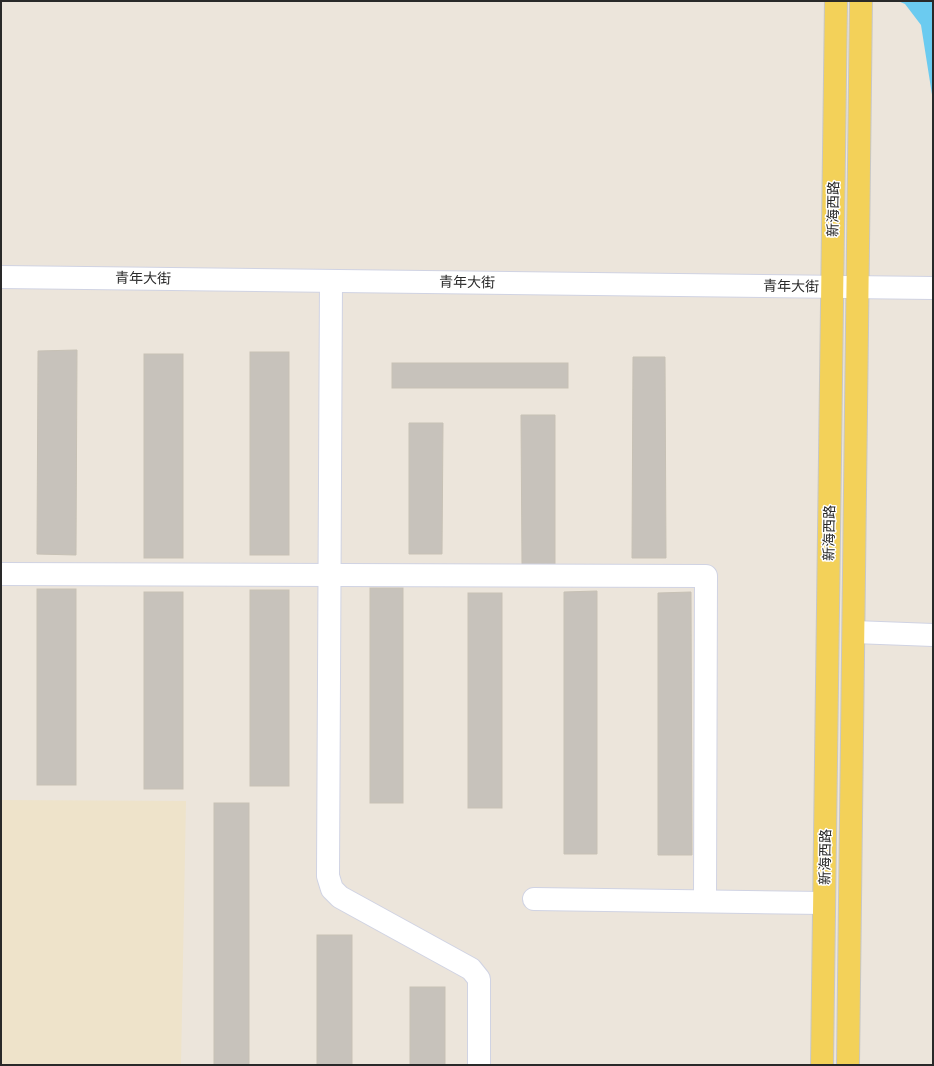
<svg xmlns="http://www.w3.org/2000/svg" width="934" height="1066" font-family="Mulish,'Noto Sans SC',sans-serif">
	<rect width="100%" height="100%" fill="#ece5db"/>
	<polygon fill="#eee3ca" points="1,800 186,801 181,1065 1,1065"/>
	<polygon fill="#6bcbf0" points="898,1 933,1 933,101 921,25 905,4"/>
	<g fill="#c7c2bb" stroke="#c7c1b5">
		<polygon points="77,350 76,555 37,554 38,351"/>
		<rect x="250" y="352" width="39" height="203"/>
		<rect x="144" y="354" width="39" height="204"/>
		<polygon points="633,357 665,357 666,558 632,558"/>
		<rect x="392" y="363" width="176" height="25"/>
		<polygon points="521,415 555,415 555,565 522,565"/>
		<polygon points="409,423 443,423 442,554 409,554"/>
		<rect x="370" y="588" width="33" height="215"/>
		<rect x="37" y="589" width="39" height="196"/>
		<rect x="250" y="590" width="39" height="196"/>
		<polygon points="597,591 597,854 564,854 564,592"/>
		<rect x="144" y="592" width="39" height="197"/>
		<polygon points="691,592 692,855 658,855 658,593"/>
		<rect x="468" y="593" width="34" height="215"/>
		<rect x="214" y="803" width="35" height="262"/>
		<rect x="317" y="935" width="35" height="130"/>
		<rect x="410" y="987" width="35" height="78"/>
	</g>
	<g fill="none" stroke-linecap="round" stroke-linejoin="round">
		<g stroke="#d0d3e3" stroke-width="24">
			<g id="minor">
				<polyline points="1,277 933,288"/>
				<polyline points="331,281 328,876 332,889 340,897 471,969 479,979 479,1065"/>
				<polyline points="1,574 706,576 705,901"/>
				<polyline points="854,632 933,635"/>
				<polyline points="534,899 824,903"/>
			</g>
		</g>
		<g stroke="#c7c7c7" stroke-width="24">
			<g id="major">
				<polyline points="822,1065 836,1"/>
				<polyline points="848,1065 861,1"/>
			</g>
		</g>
		<use href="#minor" stroke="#fff" stroke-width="22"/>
		<use href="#major" stroke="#f3d159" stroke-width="22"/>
	</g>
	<g text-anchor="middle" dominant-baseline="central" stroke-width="3" stroke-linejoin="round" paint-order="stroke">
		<g font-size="14" fill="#292929" stroke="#fff">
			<text transform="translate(833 209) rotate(-89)">新海西路</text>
			<text transform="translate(143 278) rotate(1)">青年大街</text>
			<text transform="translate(467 282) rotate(1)">青年大街</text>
			<text transform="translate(791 286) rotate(1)">青年大街</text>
			<text transform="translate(829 533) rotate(-89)">新海西路</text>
			<text transform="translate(825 857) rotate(-89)">新海西路</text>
		</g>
	</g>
	<rect width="934" height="1066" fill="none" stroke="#292929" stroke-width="4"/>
</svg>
